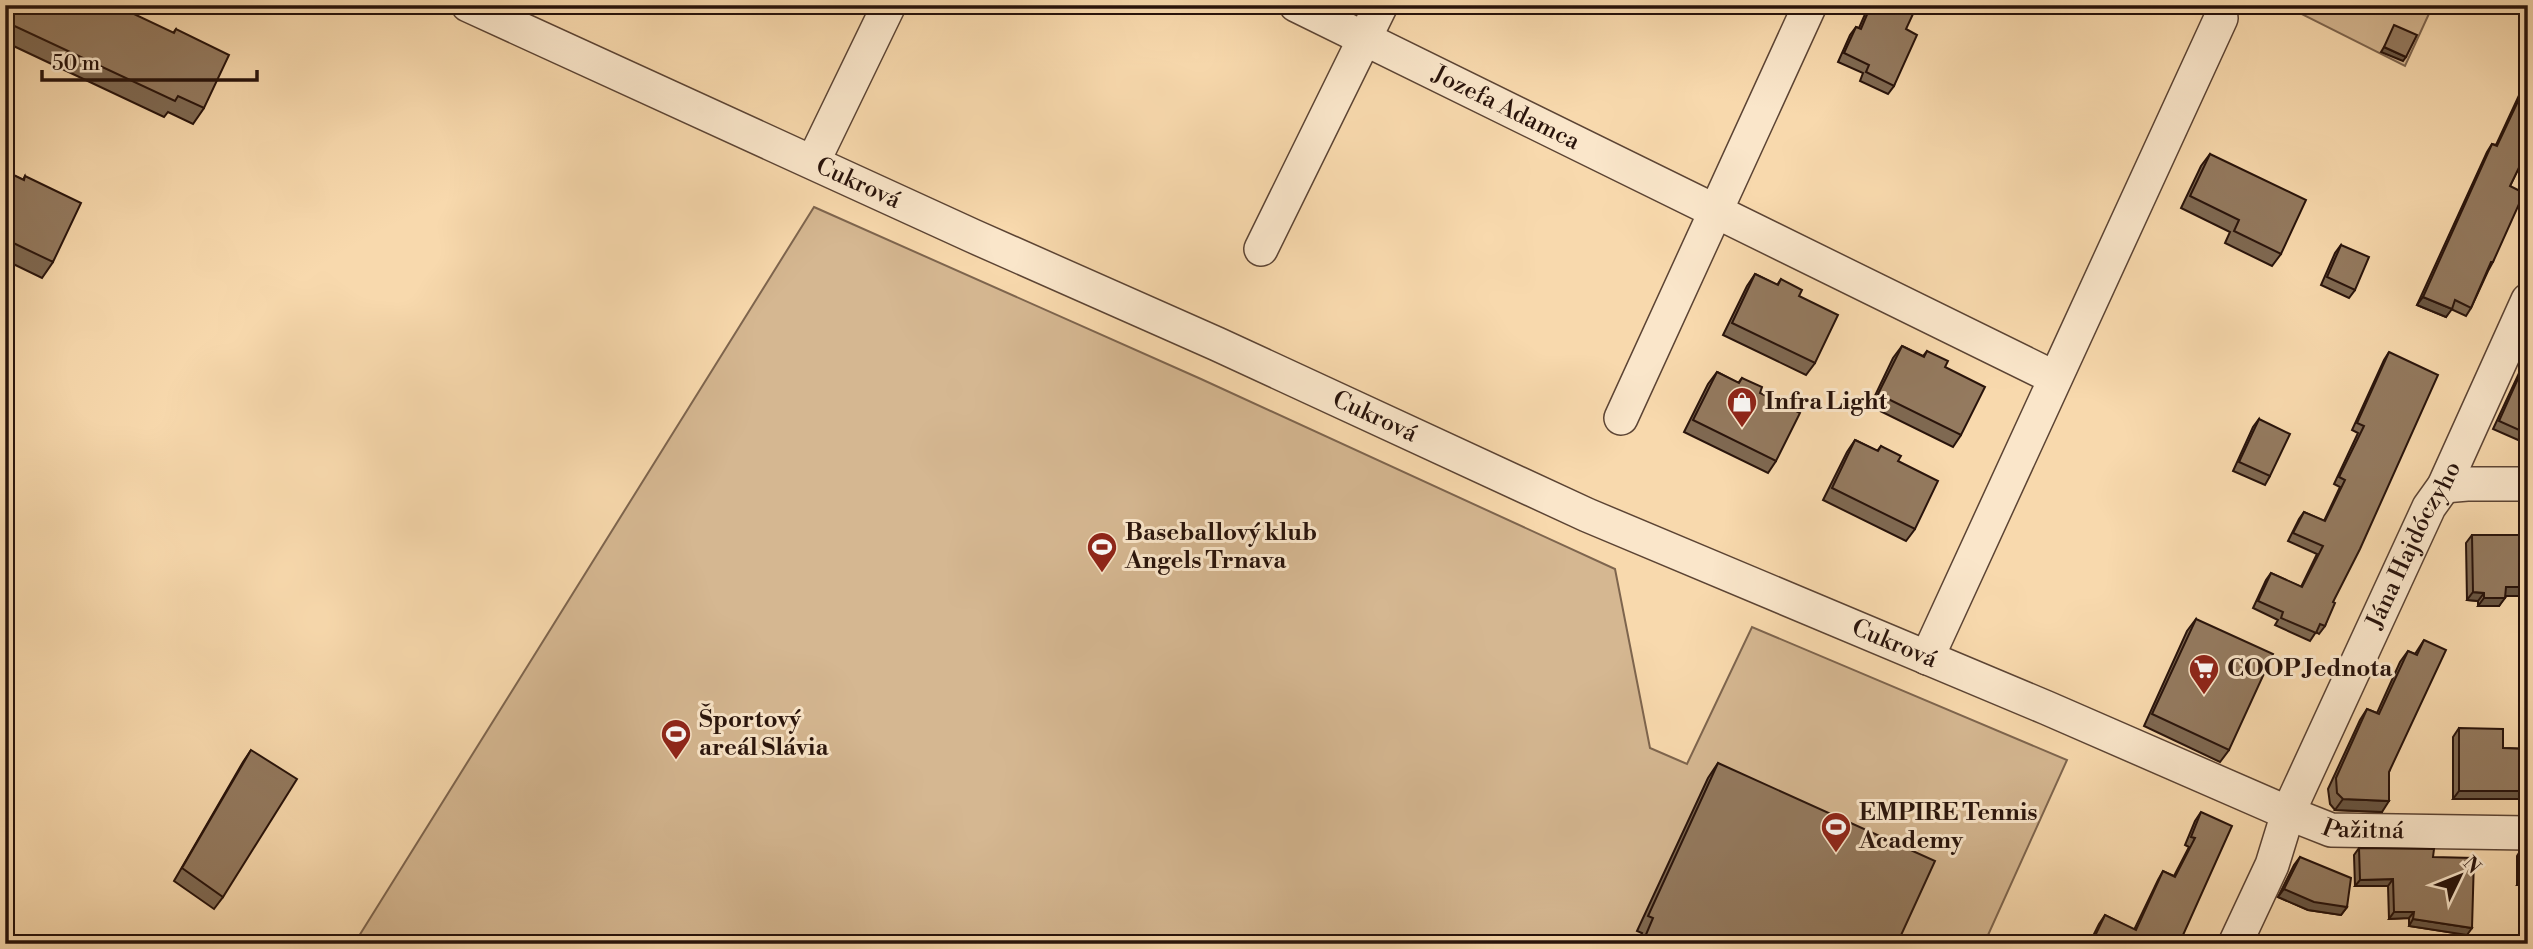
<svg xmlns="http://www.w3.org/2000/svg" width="2533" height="949" font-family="'Libre Bodoni',serif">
	<rect width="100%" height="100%" fill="#f8d9ad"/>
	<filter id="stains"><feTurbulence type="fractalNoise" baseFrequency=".00286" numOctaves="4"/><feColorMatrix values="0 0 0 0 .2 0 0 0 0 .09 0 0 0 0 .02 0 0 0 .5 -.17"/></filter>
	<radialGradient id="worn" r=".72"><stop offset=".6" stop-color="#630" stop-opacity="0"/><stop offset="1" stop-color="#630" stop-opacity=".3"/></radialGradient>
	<g fill="#d5b791" stroke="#7e654e" stroke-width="2">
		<polygon points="2284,5 2433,5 2405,66"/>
		<polygon points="814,207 1201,379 1615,569 1650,748 1687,764 1752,627 2067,760 1984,944 354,944"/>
	</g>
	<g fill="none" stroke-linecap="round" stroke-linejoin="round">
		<g stroke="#5c4434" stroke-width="36">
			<g id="street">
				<path id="s1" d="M468 5 973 236 1217 344 1587 515 2047 708 2288 813 2331 830 2528 833"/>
				<path id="s2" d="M1296 5 2055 378"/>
				<polyline points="813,162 889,5"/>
				<polyline points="1261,249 1381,5"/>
				<polyline points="1621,418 1810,5"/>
				<polyline points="2444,486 2467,484 2528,484"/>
				<polyline points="1927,658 2221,18"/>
				<path id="s3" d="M2235 944 2272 865 2288 813 2429 507 2444 486 2528 300"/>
			</g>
		</g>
		<use href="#street" stroke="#fae6ca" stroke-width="33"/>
	</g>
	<g fill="#7f6952" stroke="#28130b" stroke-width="2">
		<polygon points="5,5 173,33 176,29 204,108 193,124 168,112 164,117 5,42"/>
		<polygon points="1869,5 1894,5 1906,29 1894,86 1888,94 1860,81 1863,73 1838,62 1850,35 1856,27 1859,28"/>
		<polygon points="2528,55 2528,74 2521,71"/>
		<polygon points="2528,76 2528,149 2510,186 2493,262 2488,271 2471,308 2466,316 2451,309 2446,317 2417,305 2487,152 2492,144 2496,145"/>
		<polygon points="2210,154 2281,254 2272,266 2225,243 2230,232 2181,208 2201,166"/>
		<polygon points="5,171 23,180 25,176 53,262 42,278 5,260"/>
		<polygon points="2341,245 2355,290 2349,298 2321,285 2335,253"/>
		<polygon points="1755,274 1777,285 1781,279 1799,296 1815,363 1806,375 1723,335 1747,286"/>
		<polygon points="1902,346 1923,356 1927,351 1945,367 1961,435 1953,447 1870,406 1893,358"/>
		<polygon points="2389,352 2333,602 2325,626 2319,634 2316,632 2310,641 2275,625 2278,620 2253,608 2266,580 2271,573 2301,587 2317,554 2288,541 2299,519 2304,512 2324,521 2340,487 2334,484 2358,433 2352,430 2384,360"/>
		<polygon points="2525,363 2528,364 2528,440 2525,443 2493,429 2520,371"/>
		<polygon points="1717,372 1738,383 1742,378 1760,393 1776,461 1768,473 1684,432 1708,384"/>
		<polygon points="2259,419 2270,476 2265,485 2233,471 2253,427"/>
		<polygon points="1855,440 1877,451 1881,446 1898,461 1915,529 1906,541 1823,500 1847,452"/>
		<polygon points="2472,535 2528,535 2528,596 2505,596 2499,606 2478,606 2478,601 2467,600 2466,543"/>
		<polygon points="2196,619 2229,750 2220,762 2144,726 2187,631"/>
		<polygon points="2424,640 2389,772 2382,812 2335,810 2330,804 2328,789 2360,720 2367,709 2377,713 2400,662 2408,651 2415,654"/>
		<polygon points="2459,728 2503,748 2528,749 2528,813 2522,813 2523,799 2453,799 2453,737"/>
		<polygon points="251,750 223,897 214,909 174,881 243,762"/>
		<polygon points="1718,763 1897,944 1637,944 1642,933 1637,931 1708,778"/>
		<polygon points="2201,812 2179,944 2089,944 2099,924 2105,915 2134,930 2158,880 2163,871 2174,876 2189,847 2185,845 2195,821"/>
		<polygon points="2359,848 2433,857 2467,935 2409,926 2409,918 2389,919 2388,886 2355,886 2354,855"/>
		<polygon points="2522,848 2528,885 2517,885 2517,856"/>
		<polygon points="2300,857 2347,907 2341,915 2308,910 2278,897 2294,865"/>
	</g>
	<g fill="#685542" stroke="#28130b" stroke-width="2">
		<polygon points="2384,47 2406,57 2403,61 2381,52"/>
		<polygon points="2423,297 2452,309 2446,317 2417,305"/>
		<polygon points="2506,587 2528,587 2528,596 2500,596"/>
		<polygon points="2473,592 2484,593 2478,601 2467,600"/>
		<polygon points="2484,598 2505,598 2499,606 2478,606"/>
		<polygon points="2459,791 2528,791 2528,792 2523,799 2453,799"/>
		<polygon points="2343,799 2389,801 2382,812 2335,810"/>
		<polygon points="2528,805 2528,813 2522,813"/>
		<polygon points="2522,877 2528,877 2528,885 2517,885"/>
		<polygon points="2393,879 2388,886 2355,886 2360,880"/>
		<polygon points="2284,889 2347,907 2341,915 2308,910 2278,897"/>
		<polygon points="2394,912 2414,912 2409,918 2389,919"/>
		<polygon points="2413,919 2472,928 2467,935 2409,926"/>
	</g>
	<g fill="#947a5f" stroke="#28130b" stroke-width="2">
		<polygon points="5,5 115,5 174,33 176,29 229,55 204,108 178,96 175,101 8,23 11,17 5,14"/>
		<polygon points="1871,5 1894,5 1913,14 1906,29 1917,35 1894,86 1866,72 1869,65 1844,53 1856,27 1861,29"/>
		<polygon points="2394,25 2417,35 2406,57 2384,47"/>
		<polygon points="2528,80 2528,149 2510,186 2524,193 2493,262 2491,262 2471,308 2455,300 2452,309 2423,297 2492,144 2497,146"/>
		<polygon points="2210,154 2306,200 2281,254 2234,231 2239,220 2190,196"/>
		<polygon points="5,171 24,180 25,176 81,203 53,262 5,239"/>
		<polygon points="2341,245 2369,257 2355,290 2327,277"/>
		<polygon points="1755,274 1778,285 1781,279 1802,290 1799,296 1838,315 1815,363 1732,323"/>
		<polygon points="1902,346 1924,357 1927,351 1948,361 1945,367 1985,387 1961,435 1878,394"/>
		<polygon points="2389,352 2438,375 2360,549 2333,602 2335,603 2325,626 2320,624 2316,633 2281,618 2283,612 2258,601 2271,573 2302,587 2323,546 2293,533 2304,512 2325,521 2345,480 2339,477 2364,426 2357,423"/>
		<polygon points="2525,363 2528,364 2528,434 2499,421"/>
		<polygon points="1717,372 1739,383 1742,378 1762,387 1760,393 1800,413 1776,461 1693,420"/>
		<polygon points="2259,419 2290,434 2270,476 2239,462"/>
		<polygon points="1855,440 1878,451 1881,446 1901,456 1898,461 1938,481 1915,529 1832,488"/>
		<polygon points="2472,535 2528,535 2528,587 2506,587 2505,598 2484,598 2484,593 2473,592"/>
		<polygon points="2196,619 2273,654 2229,750 2152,714"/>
		<polygon points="2424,640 2446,650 2389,772 2389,801 2343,799 2337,793 2336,778 2367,709 2379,714 2408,651 2417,655"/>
		<polygon points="2459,728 2503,729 2503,748 2528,749 2528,791 2459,791"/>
		<polygon points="251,750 297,779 223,897 182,868"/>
		<polygon points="1718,763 1935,861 1897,944 1642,944 1653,918 1648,916"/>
		<polygon points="2201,812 2232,826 2179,944 2100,944 2093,940 2105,915 2136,930 2163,871 2175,877 2195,838 2191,837"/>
		<polygon points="2359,848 2434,849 2433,857 2474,858 2472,928 2413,919 2414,912 2394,912 2393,879 2360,880"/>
		<rect x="2522" y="848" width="6" height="29"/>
		<polygon points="2300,857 2351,878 2347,907 2314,902 2284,889"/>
	</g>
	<defs>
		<g id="shop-pin" transform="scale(1.575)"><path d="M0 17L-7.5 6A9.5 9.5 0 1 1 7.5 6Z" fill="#8f2418" stroke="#fae6ca"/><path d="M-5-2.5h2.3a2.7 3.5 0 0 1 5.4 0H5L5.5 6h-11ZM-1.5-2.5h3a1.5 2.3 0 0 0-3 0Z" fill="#fff"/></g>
		<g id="stadium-pin" transform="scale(1.575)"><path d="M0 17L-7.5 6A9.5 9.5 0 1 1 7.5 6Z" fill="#8f2418" stroke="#fae6ca"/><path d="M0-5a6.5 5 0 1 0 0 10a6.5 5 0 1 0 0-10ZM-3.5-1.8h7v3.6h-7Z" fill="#fff"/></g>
		<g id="supermarket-pin" transform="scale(1.575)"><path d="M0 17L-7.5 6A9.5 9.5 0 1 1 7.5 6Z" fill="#8f2418" stroke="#fae6ca"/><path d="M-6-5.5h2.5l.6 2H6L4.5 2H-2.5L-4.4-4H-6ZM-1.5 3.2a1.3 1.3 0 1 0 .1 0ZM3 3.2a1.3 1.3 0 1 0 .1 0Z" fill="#fff"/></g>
	</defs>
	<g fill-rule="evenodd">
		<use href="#shop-pin" x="1742" y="402"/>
		<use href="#stadium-pin" x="1102" y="547"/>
		<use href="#supermarket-pin" x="2204" y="669"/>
		<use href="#stadium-pin" x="676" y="734"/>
		<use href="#stadium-pin" x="1836" y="827"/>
	</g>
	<g text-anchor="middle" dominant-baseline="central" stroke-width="6" stroke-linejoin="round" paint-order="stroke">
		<g font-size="24" fill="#28130b" stroke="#fae6ca">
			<text stroke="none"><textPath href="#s2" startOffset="234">Jozefa Adamca</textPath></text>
			<text stroke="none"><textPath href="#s1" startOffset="429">Cukrová</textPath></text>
			<text stroke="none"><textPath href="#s1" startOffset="996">Cukrová</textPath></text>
			<text stroke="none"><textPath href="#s3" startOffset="438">Jána Hajdóczyho</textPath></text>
			<text stroke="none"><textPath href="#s1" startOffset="1563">Cukrová</textPath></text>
			<text stroke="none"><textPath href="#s1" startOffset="2070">Pažitná</textPath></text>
		</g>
		<g font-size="24" font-weight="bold" fill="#28130b" stroke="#fae6ca" text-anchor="start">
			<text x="1765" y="402">Infra Light</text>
			<text x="1125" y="533">Baseballový klub<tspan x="1125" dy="28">Angels Trnava</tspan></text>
			<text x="2227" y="669">COOP Jednota</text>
			<text x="699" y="720">Športový<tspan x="699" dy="28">areál Slávia</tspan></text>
			<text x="1859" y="813">EMPIRE Tennis<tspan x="1859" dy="28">Academy</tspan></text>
		</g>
	</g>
	<rect width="2533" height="949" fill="none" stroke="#f8d9ad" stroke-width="28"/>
	<rect x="7" y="7" width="2519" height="935" fill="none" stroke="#28130b" stroke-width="3.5"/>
	<rect x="14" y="14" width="2505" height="921" fill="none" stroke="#28130b" stroke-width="2"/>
	<g transform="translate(2460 876) rotate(47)" stroke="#fae6ca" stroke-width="5" paint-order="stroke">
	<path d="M0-5L12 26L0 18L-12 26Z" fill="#28130b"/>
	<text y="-10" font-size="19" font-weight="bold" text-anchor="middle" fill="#28130b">N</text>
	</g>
	<path d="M42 70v10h215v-10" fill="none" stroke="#28130b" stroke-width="3.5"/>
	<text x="52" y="70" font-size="21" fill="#28130b" stroke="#fae6ca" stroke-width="5" paint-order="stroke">50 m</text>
	<rect width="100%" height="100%" filter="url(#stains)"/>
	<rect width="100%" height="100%" fill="url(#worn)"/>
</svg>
